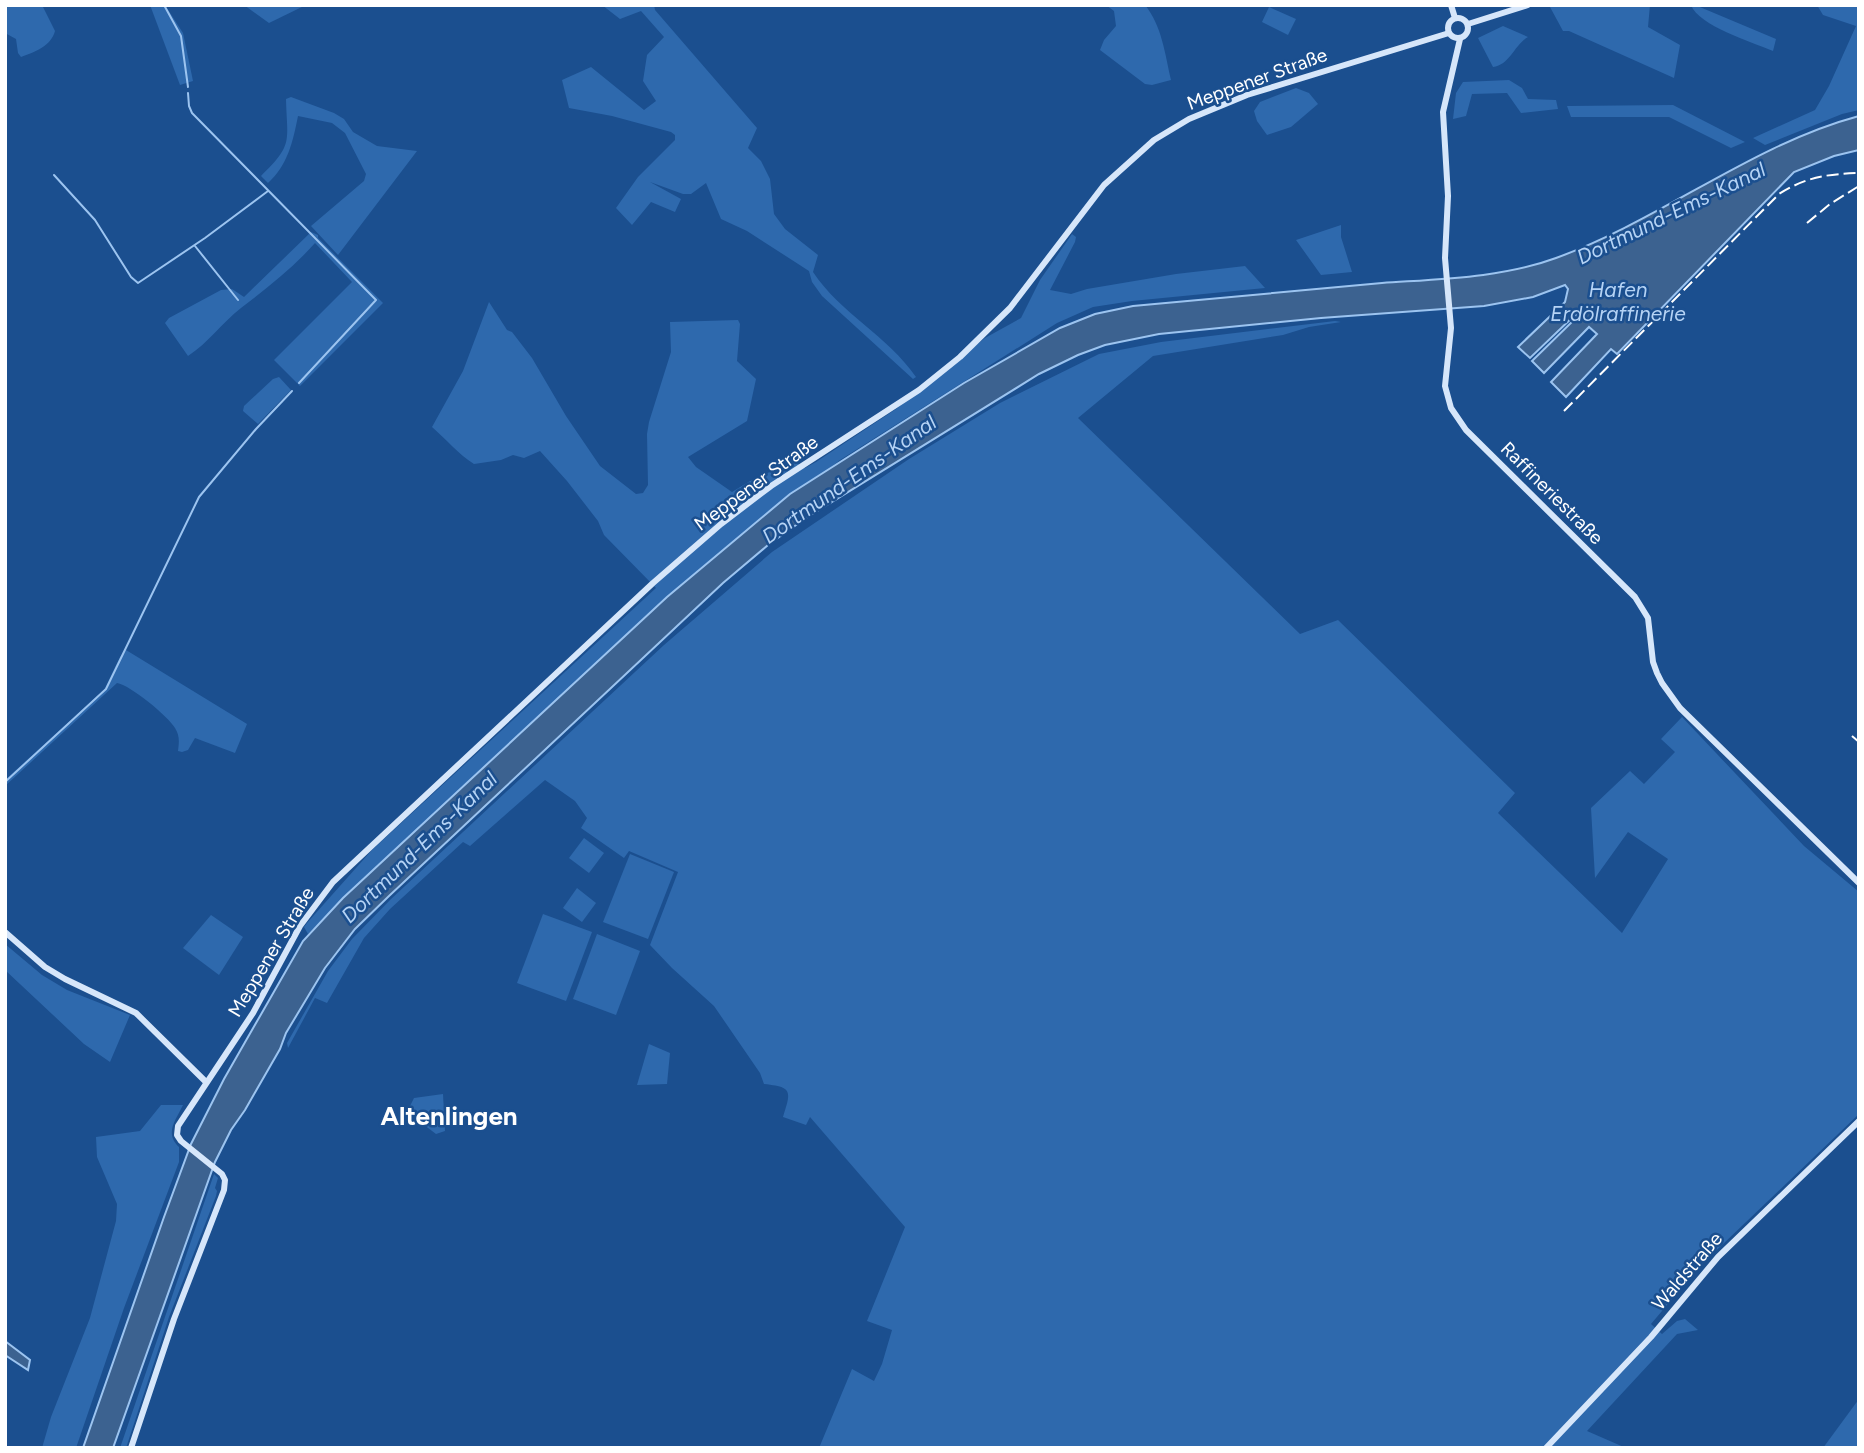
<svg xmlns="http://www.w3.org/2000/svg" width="1864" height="1453" font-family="Figtree,sans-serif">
	<rect width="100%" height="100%" fill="#1b4f8f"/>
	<g fill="#2e69ad">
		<path d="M5 5H42L55 31C51 46 35 52 21 57L18 53 16 39 5 33Z"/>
		<polygon points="150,5 165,5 183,33 193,81 180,85"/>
		<polygon points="244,5 306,5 269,23"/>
		<path d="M602 5H654L655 10 757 128 748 148 761 161 770 179 774 214 785 229 818 255 813 272C840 313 888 336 916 377L913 379 822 296 812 282 809 271 747 231 721 219 706 183 691 194H683L650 182 681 199 675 212 651 202 632 225 616 208 638 177 675 140V135L671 132 612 116 569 108 562 80 591 67 644 110 656 101 643 81 647 55 664 37 641 11 620 19Z"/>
		<path d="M1106 5H1145C1162 26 1165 54 1171 80L1152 85 1145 84 1100 50 1104 40 1116 26 1114 11Z"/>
		<polygon points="1558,5 1650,5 1648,27 1680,45 1674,78 1569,31 1563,31 1550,7"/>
		<path d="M1691 5H1695L1776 39 1773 51C1752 42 1699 26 1691 5Z"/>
		<polygon points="1817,5 1859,5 1859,110 1842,114 1765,145 1753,138 1815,110 1829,86 1856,26 1823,15"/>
		<polygon points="1269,7 1296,19 1288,35 1262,22"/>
		<path d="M1503 26 1528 37C1514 45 1510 65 1493 67L1478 38Z"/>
		<polygon points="1509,80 1522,88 1528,99 1556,100 1558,109 1521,113 1507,93 1472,94 1466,116 1453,119 1456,93 1463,82"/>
		<polygon points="1296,88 1309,93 1318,104 1291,127 1267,135 1257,121 1254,111 1260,102"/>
		<path d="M291 97 334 113 344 119 353 132 377 146 417 151 338 255 311 226 364 181 366 174 345 133 332 123 298 116C293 141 288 165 268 183L261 176C294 144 287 142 286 99Z"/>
		<polygon points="1673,105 1745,142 1731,148 1669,117 1571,117 1567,106"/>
		<polygon points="1341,225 1341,237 1352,272 1321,275 1296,240"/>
		<path d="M311 232 318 235V238L383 303 300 386 274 360 352 282 315 243C293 268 267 288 241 308 222 323 208 343 188 356L165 323 169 318 221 290 232 289 244 297Z"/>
		<path d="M1072 234 1076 237 1075 242 1050 290 1071 294 1087 289 1176 274 1245 266 1265 288 1132 301 1093 307 1057 323 840 460 667 597 343 898 308 934 304 927 307 923 372 850 656 588 604 535 598 521 567 481 540 451 524 458 513 455 501 460 474 464C458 454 446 439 432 427L463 371 489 302 507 330 512 332 532 358 566 416 600 466 636 494 643 493 648 485 647 434 649 422 671 352 670 322 738 320 740 324 737 361 756 379 747 421 688 457 696 467 732 492 750 481 794 461 805 468 816 462 896 409 985 338 1021 318 1040 280Z"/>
		<path d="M1335 321 1341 322 1309 327 1283 335 1153 356 1078 418 1300 634 1338 620 1515 793 1498 813 1622 933 1668 859 1628 832 1595 878 1591 808 1630 771 1644 784 1675 752 1661 739 1682 717 1804 846 1859 892V1114L1700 1266 1651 1324 1662 1334 1677 1321 1685 1319 1698 1330 1677 1334 1587 1431 1626 1448H819L852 1369 874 1381 882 1364 892 1330 867 1321 905 1227 810 1117 806 1125 783 1117C791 1091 793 1087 764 1084L760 1073 714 1006 672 968 650 945 678 872 629 851 624 858 581 828 587 818 575 801 545 780 470 846 463 842 390 909 364 938 327 1003 315 998 288 1048 287 1043 328 971 352 939 391 899 664 645 772 552 909 459 1000 403 1099 354 1161 342Z"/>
		<polygon points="279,377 291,390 258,424 243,411 244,406 273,379"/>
		<path d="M126 650 247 724 235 753 195 738 188 750 182 752 178 751C179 742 180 736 175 728 168 716 130 685 117 683L5 786V780L104 690 120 657Z"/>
		<polygon points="584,838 604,853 589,873 569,858"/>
		<polygon points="630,854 674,872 648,939 603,922"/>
		<polygon points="577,888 596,903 582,922 563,908"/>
		<polygon points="543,914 592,932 566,1001 517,983"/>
		<polygon points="211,915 243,937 219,975 183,948"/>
		<polygon points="597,934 640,951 616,1015 573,999"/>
		<polygon points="5,944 42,975 67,990 130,1015 110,1062 84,1044 5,970"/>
		<polygon points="649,1044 670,1053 667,1084 637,1085"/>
		<polygon points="443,1094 445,1131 436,1134 407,1112 414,1098"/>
		<path d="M161 1105H183C176 1120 164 1133 179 1147V1162L124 1308 76 1448H42L51 1417 90 1318 116 1221 117 1204 97 1157 96 1137 140 1131Z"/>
		<polygon points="214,1174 218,1178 215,1188 217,1191 216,1196 169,1317 126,1448 120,1448"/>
		<polygon points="1859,1399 1859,1448 1823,1448"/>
	</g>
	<g fill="#3c6290" stroke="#9cc4f0" stroke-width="2">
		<path d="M1859 116V150L1834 156 1794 172 1617 354 1611 349 1566 397 1551 382 1597 334 1589 327 1544 373 1532 361 1578 316 1576 314 1530 358 1518 347 1565 302 1568 289 1565 285 1533 297 1484 306 1321 318 1159 334 1105 345 1078 355 1039 374 806 518 768 545 723 583 389 896 355 929 325 968 286 1033 280 1049 245 1110 231 1130 215 1162 113 1448H83L164 1217 191 1144 224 1079 303 941 343 898 667 597 790 494 964 383 1060 328 1095 314 1133 306C1216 298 1299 290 1382 283 1439 279 1502 278 1556 258 1661 220 1751 145 1859 116Z"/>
		<polygon points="5,1341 30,1360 28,1370 5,1355"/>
	</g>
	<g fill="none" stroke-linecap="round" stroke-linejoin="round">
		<g stroke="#9cc4f0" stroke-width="2">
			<polyline points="164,5 181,36 188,87"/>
			<polyline points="188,93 189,106 192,113 376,300 299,383"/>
			<polyline points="54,175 95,220 131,277 138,283 205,238 268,191"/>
			<polyline points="195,246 238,300"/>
			<polyline points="5,782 106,689 199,497 256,429 292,391"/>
		</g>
		<g stroke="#d6e6fa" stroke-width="6">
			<polyline points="1451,5 1455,18"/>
			<circle cx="1458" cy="28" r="10"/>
			<polyline points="1468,24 1528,5"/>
			<polyline points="1460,39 1443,112 1448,196 1445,258 1451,328 1445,386 1451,408 1466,430 1635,597 1648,618 1653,662 1657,673 1662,683 1680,708 1859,883"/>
			<polyline points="5,932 45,967 65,979 136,1013 206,1082"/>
			<polyline points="131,1448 174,1319 224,1190 225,1180 222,1174 181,1141 177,1135 178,1126 253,1013 300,926 333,882 653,583 721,524 771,486 919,390 960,357 1010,308 1104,185 1154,140 1189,119 1247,95 1449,33"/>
			<polyline points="1546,1448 1651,1337 1718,1257 1859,1121"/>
		</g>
		<g stroke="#fff" stroke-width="2" stroke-dasharray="12 5" stroke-linecap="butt">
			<polyline points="1807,223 1830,204 1859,186"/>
			<path d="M1564 411 1779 194C1806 177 1827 174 1859 173"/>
			<polyline points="1852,736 1859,742"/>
		</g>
	</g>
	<g text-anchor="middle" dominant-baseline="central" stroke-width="5" stroke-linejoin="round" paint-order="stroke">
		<g font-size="19" fill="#fff" stroke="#1b4f8f">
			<text transform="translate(1257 79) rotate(-20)">Meppener Straße</text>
			<text transform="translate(756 483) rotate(-36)">Meppener Straße</text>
			<text transform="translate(1552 493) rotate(45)">Raffineriestraße</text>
			<text transform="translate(271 952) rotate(-59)">Meppener Straße</text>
			<text transform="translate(1687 1271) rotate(-49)">Waldstraße</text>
		</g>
		<g font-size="21" font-style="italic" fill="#b5d3f5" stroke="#1b4f8f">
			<text transform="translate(1671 213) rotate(-26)">Dortmund-Ems-Kanal</text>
			<text x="1618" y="289">Hafen<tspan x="1618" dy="24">Erdölraffinerie</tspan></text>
			<text transform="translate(849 479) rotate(-35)">Dortmund-Ems-Kanal</text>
			<text transform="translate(419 847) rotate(-44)">Dortmund-Ems-Kanal</text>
		</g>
		<g font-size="26" font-weight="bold" fill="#fff" stroke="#1b4f8f">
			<text x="449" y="1116">Altenlingen</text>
		</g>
	</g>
	<rect width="1864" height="1453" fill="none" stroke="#ffffff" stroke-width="14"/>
</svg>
